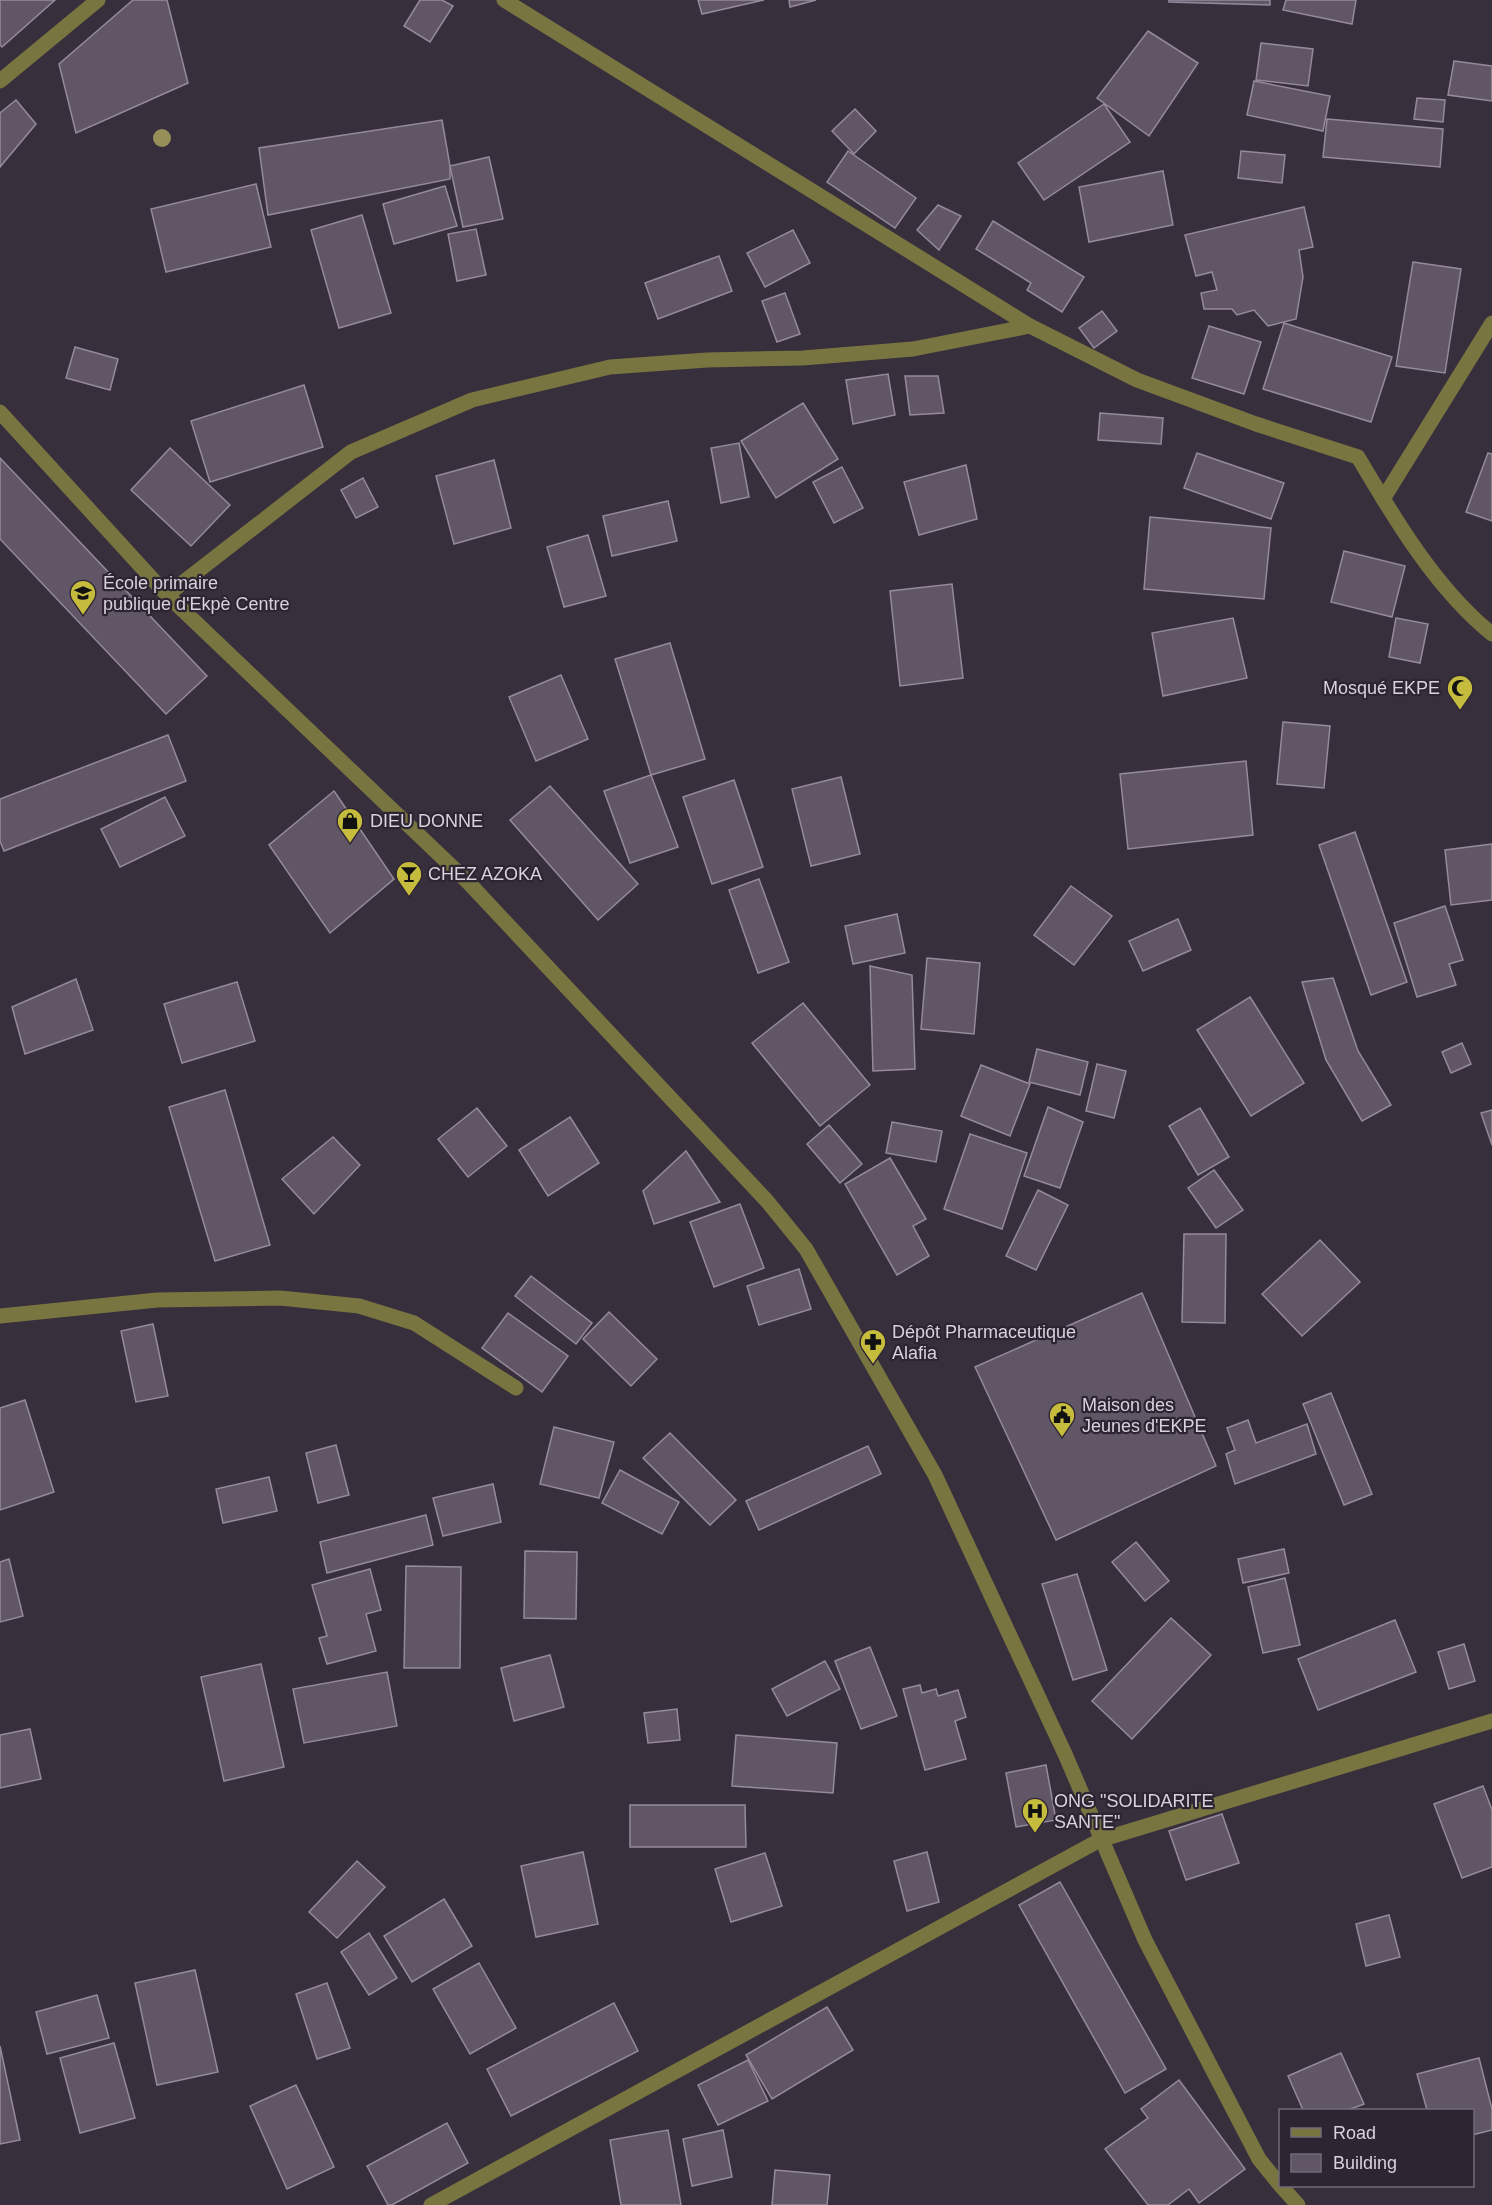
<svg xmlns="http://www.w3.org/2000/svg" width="1492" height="2205" font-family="Helvetica,sans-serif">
	<rect width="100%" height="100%" fill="#382f3d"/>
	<g fill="#605666" stroke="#958a9c" stroke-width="1.5">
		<polygon points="0,0 55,0 2,47 0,45"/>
		<polygon points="133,0 167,0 188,83 76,133 59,64"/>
		<polygon points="420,0 442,0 453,6 430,42 404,26"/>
		<polygon points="698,0 764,0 702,14"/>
		<polygon points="789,0 816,0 790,7"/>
		<polygon points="1169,0 1270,0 1270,5 1169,2"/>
		<polygon points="1286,0 1356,0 1352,24 1283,10"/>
		<polygon points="1148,31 1198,63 1149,136 1097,98"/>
		<polygon points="1261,43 1313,49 1308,86 1256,80"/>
		<polygon points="1454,61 1492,66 1492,101 1448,95"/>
		<polygon points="1254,81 1330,96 1323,131 1247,115"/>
		<polygon points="1417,98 1445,100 1443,122 1414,119"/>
		<polygon points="16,100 36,124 0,167 0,113"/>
		<polygon points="1104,104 1130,142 1044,200 1018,163"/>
		<polygon points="855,109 876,131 854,154 832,131"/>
		<polygon points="1327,119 1443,129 1440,167 1323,157"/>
		<polygon points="442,120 450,166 450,179 268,215 259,148"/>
		<polygon points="848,151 916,198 895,228 827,182"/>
		<polygon points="1241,151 1285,155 1282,183 1238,178"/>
		<polygon points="489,157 503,219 463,227 450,166"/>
		<polygon points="1163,171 1173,225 1089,242 1079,187"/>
		<polygon points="256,184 271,247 166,272 151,209"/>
		<polygon points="445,186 457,226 394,244 383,204"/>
		<polygon points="938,205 961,216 939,250 917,230"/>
		<polygon points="1304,207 1313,247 1299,250 1303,277 1296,319 1268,326 1254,310 1237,315 1232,309 1204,309 1201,293 1217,290 1212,272 1196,276 1185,235"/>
		<polygon points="362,215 391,313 339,328 311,230"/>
		<polygon points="993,221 1084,277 1062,312 1027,290 1031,283 976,249"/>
		<polygon points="476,229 486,275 457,281 448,234"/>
		<polygon points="793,230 810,263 765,287 747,253"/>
		<polygon points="719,256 732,291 658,319 645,283"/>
		<polygon points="1413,262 1461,269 1445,373 1396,366"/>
		<polygon points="785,293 800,334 777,342 762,301"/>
		<polygon points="1102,311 1117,331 1094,348 1079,328"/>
		<polygon points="1284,323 1392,357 1371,422 1263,389"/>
		<polygon points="1209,326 1261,342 1244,394 1192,378"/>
		<polygon points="75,347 118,359 110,390 66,378"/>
		<polygon points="888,374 895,415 853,424 846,380"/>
		<polygon points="905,376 938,376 944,413 910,415"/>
		<polygon points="304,385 323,447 210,482 191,421"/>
		<polygon points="803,403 838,459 776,498 741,441"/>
		<polygon points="1100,413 1163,418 1161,444 1098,440"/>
		<polygon points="739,443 749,497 721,503 711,448"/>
		<polygon points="170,448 230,505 191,546 131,490"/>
		<polygon points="1197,453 1284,483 1271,519 1184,488"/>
		<polygon points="1488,453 1492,454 1492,521 1466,512"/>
		<polygon points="0,458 207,676 166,714 0,539"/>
		<polygon points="494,460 511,528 454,544 436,476"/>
		<polygon points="966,465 977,519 919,535 904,482"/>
		<polygon points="842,467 863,508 834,523 813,482"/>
		<polygon points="363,478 378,507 356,518 341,490"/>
		<polygon points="668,501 677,541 612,556 603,516"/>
		<polygon points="1150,517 1271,528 1264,599 1144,589"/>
		<polygon points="588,535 606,596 564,607 547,547"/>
		<polygon points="1344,551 1405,566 1392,617 1331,602"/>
		<polygon points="952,584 963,678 900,686 890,591"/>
		<polygon points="1233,618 1247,678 1163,696 1152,633"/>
		<polygon points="1396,618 1428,624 1420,663 1389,657"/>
		<polygon points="670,643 705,759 651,775 615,659"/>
		<polygon points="561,675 588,739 536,761 509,697"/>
		<polygon points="1283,722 1330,726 1324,788 1277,784"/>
		<polygon points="168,735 186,781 4,851 0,841 0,799"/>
		<polygon points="1246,761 1253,835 1128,849 1120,774"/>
		<polygon points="651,775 678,847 630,863 604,791"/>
		<polygon points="841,777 860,854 811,866 792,789"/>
		<polygon points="734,780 763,867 712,884 683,797"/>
		<polygon points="550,786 638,884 598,920 510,820"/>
		<polygon points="334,791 394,879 330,933 269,845"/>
		<polygon points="165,797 185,836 120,867 101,829"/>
		<polygon points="1355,832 1407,982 1371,995 1319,845"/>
		<polygon points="1492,844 1492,900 1451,905 1445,850"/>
		<polygon points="759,879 789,962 758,973 729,890"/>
		<polygon points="1071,886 1112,916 1074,965 1034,935"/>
		<polygon points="1445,906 1463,960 1449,964 1456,985 1417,997 1394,923"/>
		<polygon points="897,914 905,953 853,964 845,926"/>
		<polygon points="1178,919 1191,950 1143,971 1129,941"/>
		<polygon points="927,958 980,963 974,1034 921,1029"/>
		<polygon points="870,966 912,975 915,1069 873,1071"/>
		<polygon points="1333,978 1358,1051 1391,1105 1362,1121 1326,1060 1302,982"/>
		<polygon points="76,979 93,1030 25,1054 12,1007"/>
		<polygon points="237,982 255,1041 182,1063 164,1004"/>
		<polygon points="1250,997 1304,1083 1251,1116 1197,1030"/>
		<polygon points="803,1003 870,1085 820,1126 752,1043"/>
		<polygon points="1462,1043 1471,1064 1451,1073 1442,1052"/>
		<polygon points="1037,1049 1088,1062 1080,1095 1029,1082"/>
		<polygon points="1097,1064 1126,1071 1114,1118 1086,1111"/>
		<polygon points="981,1065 1030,1084 1010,1136 961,1116"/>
		<polygon points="225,1090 270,1245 215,1261 169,1107"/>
		<polygon points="1048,1107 1083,1122 1060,1188 1024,1176"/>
		<polygon points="477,1108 507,1146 468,1177 438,1139"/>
		<polygon points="1200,1108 1229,1157 1198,1175 1169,1126"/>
		<polygon points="1492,1110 1492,1145 1481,1113"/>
		<polygon points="570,1117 599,1163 548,1196 519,1150"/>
		<polygon points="892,1122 942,1131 936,1162 886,1153"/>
		<polygon points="829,1125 862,1164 840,1183 807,1144"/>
		<polygon points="970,1134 1027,1153 1002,1229 944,1209"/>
		<polygon points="333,1137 360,1165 314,1214 282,1179"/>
		<polygon points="686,1151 720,1202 654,1224 643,1191"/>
		<polygon points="890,1158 926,1219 913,1226 929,1256 897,1275 845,1184"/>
		<polygon points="1214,1170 1243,1210 1216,1228 1188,1188"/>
		<polygon points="1038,1190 1068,1205 1036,1270 1006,1256"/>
		<polygon points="740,1204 764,1268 714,1287 690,1222"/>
		<polygon points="1184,1234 1226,1234 1225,1323 1182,1322"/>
		<polygon points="1320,1240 1360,1282 1302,1336 1262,1294"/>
		<polygon points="799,1269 811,1309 759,1325 747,1286"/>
		<polygon points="531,1276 592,1323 576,1344 515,1296"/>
		<polygon points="1142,1293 1216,1466 1056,1540 975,1367"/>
		<polygon points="609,1312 657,1359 631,1386 583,1339"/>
		<polygon points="508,1313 568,1356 542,1392 482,1348"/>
		<polygon points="153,1324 168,1396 136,1402 121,1331"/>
		<polygon points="1331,1393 1372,1494 1344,1505 1303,1404"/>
		<polygon points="25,1400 54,1492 0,1510 0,1408"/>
		<polygon points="1248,1420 1256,1443 1307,1424 1316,1454 1235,1484 1226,1454 1235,1450 1227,1428"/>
		<polygon points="554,1427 614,1442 599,1498 540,1484"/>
		<polygon points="670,1433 736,1500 710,1525 643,1458"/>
		<polygon points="336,1445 349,1495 318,1503 306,1453"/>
		<polygon points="868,1446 881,1474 759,1530 746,1501"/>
		<polygon points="620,1470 679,1502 662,1534 602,1503"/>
		<polygon points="269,1477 277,1511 223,1523 216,1489"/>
		<polygon points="493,1484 501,1522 443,1536 433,1498"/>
		<polygon points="426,1515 433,1545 327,1573 320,1542"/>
		<polygon points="1136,1542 1169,1581 1145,1601 1112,1562"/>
		<polygon points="1284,1549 1289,1573 1243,1583 1238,1559"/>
		<polygon points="525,1551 577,1552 576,1619 524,1618"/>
		<polygon points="9,1559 23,1616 0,1622 0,1562"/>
		<polygon points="406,1566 461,1567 460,1668 404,1668"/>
		<polygon points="370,1569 381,1610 366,1614 376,1651 327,1664 319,1638 327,1636 312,1585"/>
		<polygon points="1077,1574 1107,1670 1073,1680 1042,1584"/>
		<polygon points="1285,1578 1300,1645 1263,1653 1248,1587"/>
		<polygon points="1171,1618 1211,1655 1132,1739 1092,1701"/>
		<polygon points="1395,1620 1416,1672 1318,1710 1298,1659"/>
		<polygon points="1464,1644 1475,1681 1449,1689 1438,1652"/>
		<polygon points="870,1647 897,1716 861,1729 835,1661"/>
		<polygon points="550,1655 564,1707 514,1721 501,1668"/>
		<polygon points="825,1661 840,1689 787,1716 772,1689"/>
		<polygon points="261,1664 284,1767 224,1781 201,1677"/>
		<polygon points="387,1672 397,1726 304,1743 293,1689"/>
		<polygon points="920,1685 922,1693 936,1689 938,1696 958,1690 966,1717 955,1721 966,1759 925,1770 903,1689"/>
		<polygon points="677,1709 680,1740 648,1743 644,1713"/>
		<polygon points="30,1729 41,1779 0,1788 0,1735"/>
		<polygon points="736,1735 837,1743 833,1793 732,1786"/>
		<polygon points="1046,1765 1056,1820 1016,1827 1006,1773"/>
		<polygon points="1483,1786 1492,1810 1492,1867 1462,1878 1434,1804"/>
		<polygon points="630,1805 745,1805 746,1847 630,1847"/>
		<polygon points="1222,1814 1239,1863 1186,1880 1169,1831"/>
		<polygon points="583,1852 598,1924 536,1937 521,1866"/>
		<polygon points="927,1852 939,1902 907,1911 894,1861"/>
		<polygon points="765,1853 782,1906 731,1922 715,1869"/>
		<polygon points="357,1861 385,1887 337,1938 309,1912"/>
		<polygon points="1060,1882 1166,2069 1125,2093 1019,1905"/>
		<polygon points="444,1899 472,1946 412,1982 384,1936"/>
		<polygon points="1389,1915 1400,1957 1366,1966 1356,1924"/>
		<polygon points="369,1933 397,1978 369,1995 341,1952"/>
		<polygon points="479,1963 516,2028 470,2054 433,1989"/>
		<polygon points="195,1970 218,2072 157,2085 135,1983"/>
		<polygon points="327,1983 350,2048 317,2059 296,1994"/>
		<polygon points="97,1995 109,2038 47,2054 36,2012"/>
		<polygon points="614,2003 638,2051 511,2116 487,2069"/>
		<polygon points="827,2007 853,2050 772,2099 746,2055"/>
		<polygon points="114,2043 135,2118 80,2133 60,2058"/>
		<polygon points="0,2046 20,2140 0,2144"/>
		<polygon points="1341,2053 1364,2104 1348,2110 1303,2110 1288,2076"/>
		<polygon points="1479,2058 1492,2109 1492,2130 1472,2135 1472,2110 1427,2110 1417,2074"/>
		<polygon points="748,2060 768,2101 718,2125 698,2085"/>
		<polygon points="1179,2080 1245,2169 1199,2203 1189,2189 1168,2205 1148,2205 1105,2149 1148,2118 1141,2109"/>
		<polygon points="296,2085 334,2167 287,2189 250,2106"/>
		<polygon points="447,2123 468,2163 392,2205 388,2205 367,2166"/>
		<polygon points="668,2130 681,2205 621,2205 610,2140"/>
		<polygon points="723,2130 732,2177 692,2186 683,2139"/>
		<polygon points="775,2170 830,2175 827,2205 772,2205"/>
	</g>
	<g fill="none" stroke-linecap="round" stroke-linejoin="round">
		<g stroke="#797540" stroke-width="15">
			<path d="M504 0 1030 326 1137 380 1256 424 1358 457C1394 518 1436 589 1492 634"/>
			<polyline points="0,81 98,0"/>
			<polyline points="0,412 167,595 467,881 767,1201 806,1249 935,1475 1065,1754 1145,1940 1259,2159 1280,2185"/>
			<polyline points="1383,499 1492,323"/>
			<polyline points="167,595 351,452 472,400 610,367 707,360 803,358 913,349 1030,326"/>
			<polyline points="0,1316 157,1300 280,1298 359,1306 414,1323 516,1388"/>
			<polyline points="1281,2186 1298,2205"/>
			<polyline points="431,2205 1100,1840 1492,1721"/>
		</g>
	</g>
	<circle fill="#978f58" cx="162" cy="138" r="9"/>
	<defs>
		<g id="school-pin" transform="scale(1.35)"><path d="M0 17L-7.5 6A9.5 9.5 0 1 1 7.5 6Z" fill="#c5bc3d" stroke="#2e2533"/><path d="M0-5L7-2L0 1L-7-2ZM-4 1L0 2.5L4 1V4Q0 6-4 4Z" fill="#111"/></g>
		<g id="mosque-pin" transform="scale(1.35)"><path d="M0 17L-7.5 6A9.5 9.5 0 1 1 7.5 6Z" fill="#c5bc3d" stroke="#2e2533"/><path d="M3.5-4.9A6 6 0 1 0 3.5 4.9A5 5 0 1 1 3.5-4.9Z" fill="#111"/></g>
		<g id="shop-pin" transform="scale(1.35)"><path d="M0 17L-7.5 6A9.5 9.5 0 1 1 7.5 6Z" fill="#c5bc3d" stroke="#2e2533"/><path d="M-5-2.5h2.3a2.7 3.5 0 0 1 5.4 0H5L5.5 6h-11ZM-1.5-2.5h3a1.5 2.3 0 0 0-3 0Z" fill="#111"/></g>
		<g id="bar-pin" transform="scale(1.35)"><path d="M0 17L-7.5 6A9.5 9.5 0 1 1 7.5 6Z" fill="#c5bc3d" stroke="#2e2533"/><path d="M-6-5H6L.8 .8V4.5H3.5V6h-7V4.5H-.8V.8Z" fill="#111"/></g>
		<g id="pharmacy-pin" transform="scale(1.35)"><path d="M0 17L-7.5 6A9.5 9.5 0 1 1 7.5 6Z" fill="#c5bc3d" stroke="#2e2533"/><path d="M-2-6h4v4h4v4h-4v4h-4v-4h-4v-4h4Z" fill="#111"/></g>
		<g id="civic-pin" transform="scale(1.35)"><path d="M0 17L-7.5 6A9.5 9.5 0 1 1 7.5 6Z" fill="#c5bc3d" stroke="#2e2533"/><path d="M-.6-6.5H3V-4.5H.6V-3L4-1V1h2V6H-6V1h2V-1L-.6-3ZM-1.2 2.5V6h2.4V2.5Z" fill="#111"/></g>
		<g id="hospital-pin" transform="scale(1.35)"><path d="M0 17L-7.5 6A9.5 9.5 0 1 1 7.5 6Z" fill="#c5bc3d" stroke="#2e2533"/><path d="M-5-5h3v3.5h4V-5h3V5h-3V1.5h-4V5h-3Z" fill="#111"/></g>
	</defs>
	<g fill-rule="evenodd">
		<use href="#school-pin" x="83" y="593"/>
		<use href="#mosque-pin" x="1460" y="688"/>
		<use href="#shop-pin" x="350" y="821"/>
		<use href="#bar-pin" x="409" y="874"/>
		<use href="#pharmacy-pin" x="873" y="1342"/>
		<use href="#civic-pin" x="1062" y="1415"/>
		<use href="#hospital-pin" x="1035" y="1811"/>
	</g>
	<g text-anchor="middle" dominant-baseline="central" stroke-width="4.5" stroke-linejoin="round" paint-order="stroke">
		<g font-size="18" fill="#d7d2db" stroke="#2e2533" text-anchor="start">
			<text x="103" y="583">École primaire<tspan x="103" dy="21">publique d'Ekpè Centre</tspan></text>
			<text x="1440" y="688" text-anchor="end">Mosqué EKPE</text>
			<text x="370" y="821">DIEU DONNE</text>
			<text x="428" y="874">CHEZ AZOKA</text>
			<text x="892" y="1332">Dépôt Pharmaceutique<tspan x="892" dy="21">Alafia</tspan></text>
			<text x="1082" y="1405">Maison des<tspan x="1082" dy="21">Jeunes d'EKPE</tspan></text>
			<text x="1054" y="1801">ONG "SOLIDARITE<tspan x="1054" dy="21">SANTE"</tspan></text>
		</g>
	</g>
	<rect x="1279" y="2109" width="195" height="78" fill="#2e2533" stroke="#726a76" stroke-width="1.5"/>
	<rect x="1291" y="2128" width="30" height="9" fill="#797540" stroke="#726a76" stroke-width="1.5"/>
	<text x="1333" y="2139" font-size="18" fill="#d7d2db">Road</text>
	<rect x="1291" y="2154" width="30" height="18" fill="#605666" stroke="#726a76" stroke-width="1.5"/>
	<text x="1333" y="2169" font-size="18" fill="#d7d2db">Building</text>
</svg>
